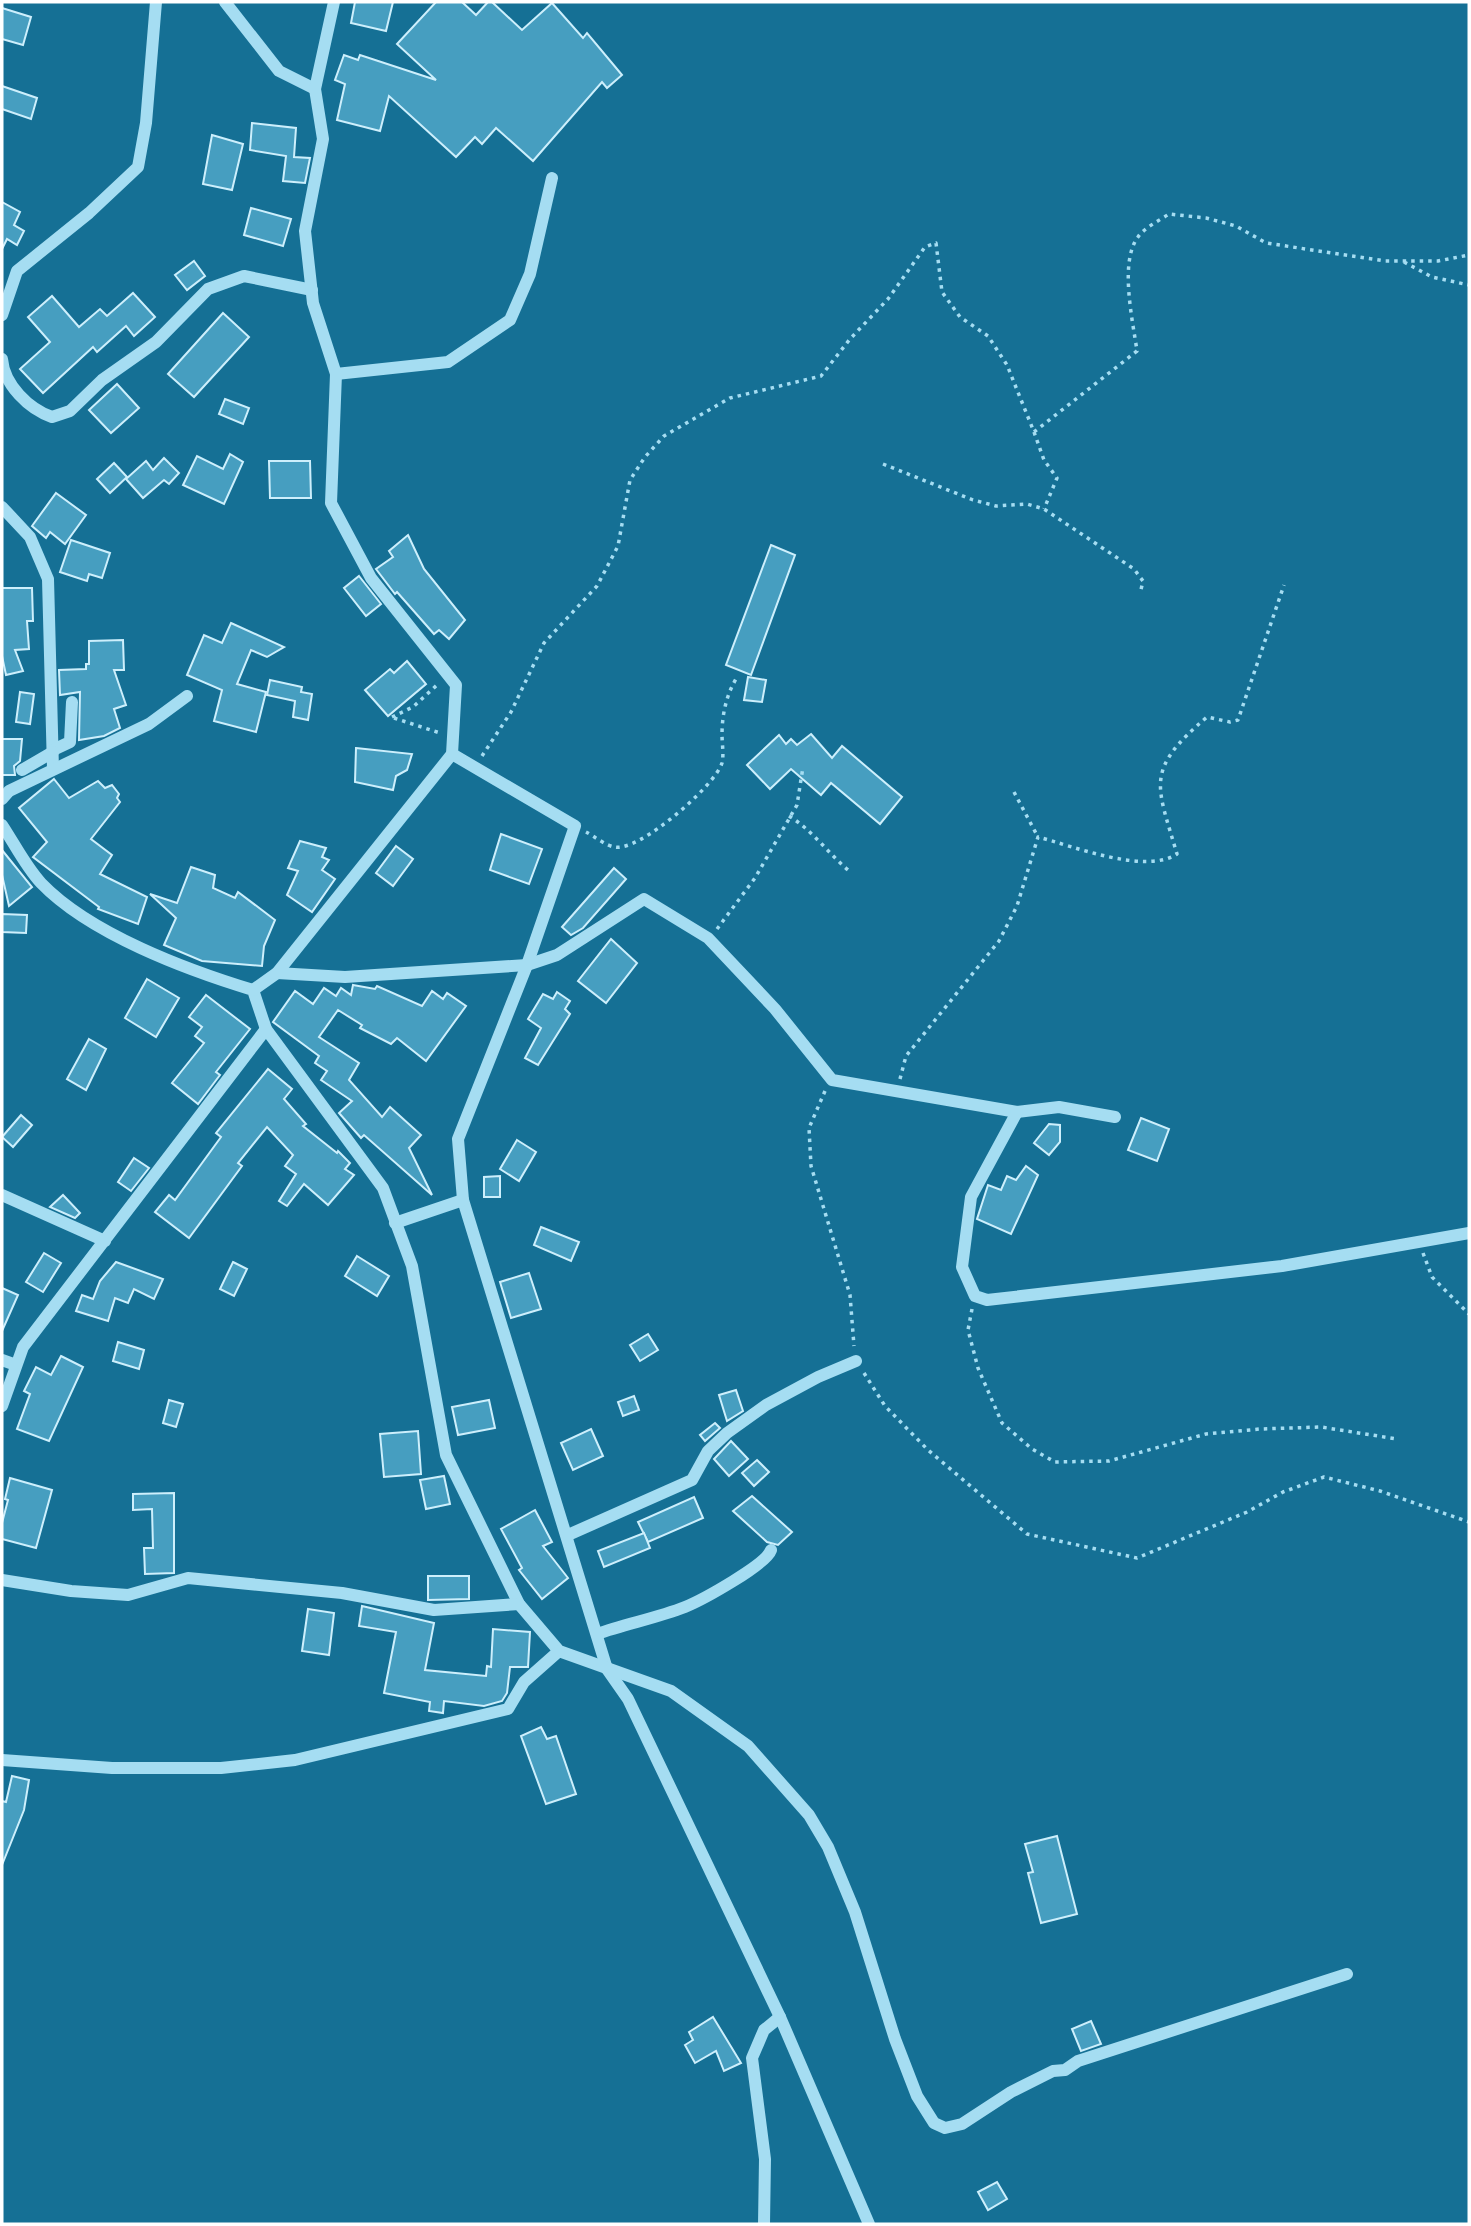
<svg xmlns="http://www.w3.org/2000/svg" width="1471" height="2226" font-family="'Roboto Condensed',sans-serif">
	<rect width="100%" height="100%" fill="#157095"/>
	<g fill="#469ec0" stroke="#cdeffc" stroke-width="2">
		<polygon points="355,2 393,2 386,31 351,23"/>
		<polygon points="436,2 462,2 476,15 488,2 492,2 522,30 552,3 583,38 587,33 622,75 607,88 602,82 533,161 496,128 482,144 475,137 456,157 389,96 380,131 337,120 345,84 335,80 344,55 358,60 360,55 436,80 397,44"/>
		<polygon points="2,8 31,17 23,45 2,39"/>
		<polygon points="2,86 37,98 31,119 2,109"/>
		<polygon points="252,123 296,128 294,157 310,158 305,183 283,181 286,156 250,150"/>
		<polygon points="212,135 243,144 232,190 203,184"/>
		<polygon points="2,202 20,212 14,225 24,231 17,245 7,239 2,249"/>
		<polygon points="251,208 291,219 283,246 244,235"/>
		<polygon points="194,261 205,276 187,290 175,275"/>
		<polygon points="133,293 155,317 134,336 126,326 97,352 93,347 43,393 20,369 50,342 28,317 52,296 79,327 100,309 107,316"/>
		<polygon points="223,313 249,337 194,397 168,374"/>
		<polygon points="117,384 139,408 111,433 89,410"/>
		<polygon points="225,399 249,408 243,424 219,414"/>
		<polygon points="230,454 243,462 224,504 183,485 197,456 223,469"/>
		<polygon points="164,458 179,473 169,484 164,480 143,498 126,479 146,461 153,470"/>
		<polygon points="269,461 310,461 311,498 270,498"/>
		<polygon points="114,463 127,477 110,493 97,479"/>
		<polygon points="56,493 86,515 65,544 50,532 46,538 32,526"/>
		<polygon points="408,535 424,569 465,620 449,639 439,630 434,634 397,592 395,594 376,569 393,557 389,551"/>
		<polygon points="71,540 110,553 102,578 89,574 87,581 60,572"/>
		<polygon points="771,545 795,555 751,675 726,665"/>
		<polygon points="359,576 381,604 366,616 344,588"/>
		<polygon points="2,588 32,588 33,621 27,621 29,649 15,650 23,671 6,675 2,656"/>
		<polygon points="231,623 284,647 267,657 251,650 237,684 266,692 256,732 214,721 222,690 187,675 204,635 222,643"/>
		<polygon points="123,640 124,670 114,670 126,705 114,709 120,728 104,736 79,740 80,692 60,695 59,670 86,669 86,664 89,664 89,641"/>
		<polygon points="407,661 426,684 388,716 365,690 390,669 394,673"/>
		<polygon points="748,677 766,680 762,702 744,700"/>
		<polygon points="270,680 302,687 301,692 312,694 308,720 293,717 295,701 267,695"/>
		<polygon points="20,692 34,694 30,724 16,722"/>
		<polygon points="811,734 832,758 842,746 902,797 880,824 831,783 821,795 791,769 770,789 747,765 779,735 786,744 791,739 797,745"/>
		<polygon points="2,739 22,739 20,761 14,766 15,775 2,775"/>
		<polygon points="356,748 412,754 407,770 396,776 393,790 355,782"/>
		<polygon points="54,779 69,798 98,781 105,788 112,785 119,794 117,798 120,802 91,839 112,855 100,874 147,897 138,924 98,909 99,907 33,857 47,842 19,808"/>
		<polygon points="501,834 542,849 529,884 490,870"/>
		<polygon points="300,841 326,848 322,857 329,860 322,870 335,879 312,912 287,895 298,871 288,868"/>
		<polygon points="396,846 413,859 393,886 376,873"/>
		<polygon points="2,850 32,887 9,906 2,875"/>
		<polygon points="191,867 215,875 213,888 235,898 238,892 275,920 264,946 262,966 202,961 164,945 176,918 150,894 177,903"/>
		<polygon points="614,868 626,879 583,928 571,935 562,927"/>
		<polygon points="2,914 27,915 26,933 2,932"/>
		<polygon points="611,939 637,963 606,1003 578,981"/>
		<polygon points="147,979 179,998 156,1037 125,1018"/>
		<polygon points="353,985 375,989 377,986 422,1006 432,991 443,999 447,993 466,1006 426,1061 397,1038 391,1044 360,1028 362,1025 338,1010 319,1037 359,1063 349,1080 382,1117 390,1107 421,1135 409,1148 432,1195 364,1135 361,1138 339,1113 352,1101 321,1080 327,1071 315,1063 319,1056 273,1022 295,991 313,1004 324,988 336,996 341,988 351,995"/>
		<polygon points="557,992 570,1001 565,1009 570,1014 538,1065 525,1058 541,1028 528,1019 543,994 553,999"/>
		<polygon points="206,995 250,1029 216,1072 220,1075 198,1104 172,1083 204,1043 195,1036 202,1027 189,1017"/>
		<polygon points="89,1039 106,1049 86,1090 67,1079"/>
		<polygon points="268,1069 292,1089 284,1099 306,1124 303,1126 337,1153 338,1151 350,1163 345,1169 354,1175 328,1205 304,1184 287,1206 279,1201 296,1174 285,1166 293,1155 267,1127 238,1163 242,1166 189,1238 155,1212 169,1195 175,1200 221,1137 216,1133"/>
		<polygon points="21,1115 32,1125 13,1147 2,1137"/>
		<polygon points="1141,1118 1169,1129 1157,1161 1128,1150"/>
		<polygon points="1049,1124 1060,1125 1060,1142 1049,1155 1034,1143"/>
		<polygon points="517,1140 536,1152 519,1181 500,1169"/>
		<polygon points="134,1158 149,1168 131,1191 118,1182"/>
		<polygon points="1026,1166 1038,1175 1011,1234 977,1219 988,1185 1001,1190 1007,1176 1016,1180"/>
		<polygon points="500,1176 500,1197 484,1197 484,1177"/>
		<polygon points="63,1195 80,1213 75,1218 50,1207"/>
		<polygon points="541,1227 579,1242 571,1261 534,1245"/>
		<polygon points="44,1253 61,1263 43,1292 26,1282"/>
		<polygon points="357,1256 389,1276 377,1296 345,1276"/>
		<polygon points="116,1262 163,1279 154,1299 134,1289 128,1303 115,1298 108,1321 76,1311 82,1295 93,1299 100,1281"/>
		<polygon points="233,1262 247,1269 234,1296 220,1289"/>
		<polygon points="529,1273 541,1309 511,1318 500,1282"/>
		<polygon points="2,1288 18,1295 2,1331"/>
		<polygon points="648,1334 658,1350 640,1361 630,1345"/>
		<polygon points="118,1342 144,1350 139,1369 113,1361"/>
		<polygon points="61,1356 83,1367 49,1441 17,1429 30,1394 24,1391 36,1367 51,1375"/>
		<polygon points="736,1390 743,1411 727,1421 719,1395"/>
		<polygon points="634,1396 639,1410 623,1416 618,1402"/>
		<polygon points="169,1400 183,1404 176,1427 163,1423"/>
		<polygon points="489,1400 495,1428 458,1435 452,1407"/>
		<polygon points="715,1423 720,1428 705,1441 700,1435"/>
		<polygon points="591,1429 603,1456 573,1470 561,1443"/>
		<polygon points="418,1431 421,1474 384,1477 380,1434"/>
		<polygon points="731,1441 748,1459 729,1476 714,1459"/>
		<polygon points="757,1460 769,1472 754,1486 742,1473"/>
		<polygon points="444,1476 450,1504 426,1509 420,1480"/>
		<polygon points="10,1478 52,1490 36,1548 2,1539 2,1523 8,1500 5,1499"/>
		<polygon points="174,1493 174,1573 145,1574 144,1548 153,1548 152,1509 133,1510 133,1494"/>
		<polygon points="752,1496 792,1532 778,1545 767,1542 733,1511"/>
		<polygon points="694,1497 703,1518 648,1542 638,1522"/>
		<polygon points="535,1510 552,1542 543,1546 568,1578 542,1599 519,1570 522,1568 501,1529"/>
		<polygon points="644,1533 650,1548 604,1567 598,1551"/>
		<polygon points="428,1576 469,1576 469,1599 428,1600"/>
		<polygon points="362,1606 434,1623 425,1670 486,1676 487,1666 491,1667 493,1629 530,1632 528,1667 510,1667 507,1693 502,1701 484,1706 444,1701 443,1713 429,1711 430,1702 384,1693 396,1632 359,1626"/>
		<polygon points="308,1609 334,1613 329,1655 302,1651"/>
		<polygon points="541,1727 547,1739 556,1736 576,1794 546,1804 521,1736"/>
		<polygon points="12,1776 29,1780 24,1810 2,1865 2,1801 6,1802"/>
		<polygon points="1057,1836 1077,1914 1041,1923 1028,1873 1033,1872 1025,1844"/>
		<polygon points="713,2017 741,2063 724,2071 716,2051 695,2063 685,2045 693,2040 689,2032"/>
		<polygon points="1091,2021 1101,2044 1081,2051 1072,2029"/>
		<polygon points="997,2182 1007,2199 988,2210 978,2192"/>
	</g>
	<g fill="none" stroke-linecap="round" stroke-linejoin="round">
		<g stroke="#a5ddf2" stroke-width="3.5" stroke-dasharray="3.5 5" stroke-linecap="butt">
			<polyline points="1404,262 1432,277 1469,285"/>
			<polyline points="1034,432 1044,460 1057,478 1044,509"/>
			<polyline points="883,464 973,500 996,506 1027,504 1044,509 1134,569 1143,581 1140,594"/>
			<polyline points="392,717 413,707 437,685"/>
			<polyline points="394,718 440,733"/>
			<path d="M482 756 511 712 544 643 597 586 618 546 630 480 645 457 664 436 730 398 821 376 850 339 888 299 925 247 936 243 942 292 960 317 988 336 1007 365 1034 432 1137 351C1133 322 1119 262 1138 237 1144 228 1160 220 1169 214L1206 218 1236 226 1266 243 1385 261H1438L1469 255"/>
			<polyline points="1014,792 1038,837"/>
			<path d="M789 816C812 830 828 853 848 870"/>
			<path d="M586 832C594 836 606 846 615 847 639 852 715 786 722 763 724 755 722 743 722 735 722 715 726 696 736 679"/>
			<polyline points="717,929 755,878 797,805 803,767"/>
			<path d="M900 1079 906 1056 999 941 1017 906 1038 837C1073 846 1145 875 1177 854 1156 783 1145 770 1207 717L1230 722 1238 720 1284 585"/>
			<polyline points="825,1091 809,1128 811,1166 850,1295 854,1346"/>
			<polyline points="1423,1253 1432,1277 1469,1314"/>
			<polyline points="972,1309 968,1330 978,1368 1002,1423 1032,1449 1055,1462 1109,1461 1206,1434 1260,1429 1321,1427 1397,1439"/>
			<polyline points="864,1373 885,1406 928,1450 1027,1534 1137,1558 1247,1512 1283,1492 1324,1477 1380,1491 1469,1522"/>
		</g>
		<g stroke="#a5ddf2" stroke-width="12">
			<polyline points="225,2 279,71 315,89"/>
			<polyline points="2,315 17,271 89,213 138,167 146,123 156,2"/>
			<path d="M2 359C4 385 29 409 52 417L70 411 102 380 156 342 208 289 244 276 312 290"/>
			<polyline points="336,374 448,362 510,320 530,274 552,178"/>
			<polyline points="2,507 30,537 48,579 53,769"/>
			<polyline points="53,750 70,742 72,702"/>
			<polyline points="452,754 575,826 527,965 458,1139 463,1200 607,1669 628,1699 780,2017 869,2224"/>
			<polyline points="22,770 53,752"/>
			<polyline points="2,799 9,791 149,724 187,696"/>
			<path d="M2 825C14 843 26 867 41 883 90 934 187 970 253 990L266 1029 383 1188 412 1266 446 1455 519 1604 559 1651 671 1691 748 1746 809 1815 828 1847 855 1912 895 2039 917 2096 934 2123 945 2128 962 2124 1011 2092 1053 2071 1065 2070 1078 2061 1347 1974"/>
			<polyline points="277,973 345,977 527,965 557,955 644,899 708,938 775,1009 832,1080 1017,1112 1059,1107 1115,1117"/>
			<polyline points="253,990 277,973 452,754 456,685 371,578 331,503 336,374 313,303 305,231 323,139 315,89 334,2"/>
			<polyline points="1017,1112 971,1197 962,1267 975,1296 987,1300 1282,1266 1469,1233"/>
			<polyline points="2,1195 105,1241"/>
			<polyline points="395,1223 463,1200"/>
			<polyline points="2,1360 16,1365"/>
			<polyline points="2,1406 23,1347 266,1029"/>
			<polyline points="568,1535 692,1480 708,1451 727,1433 766,1405 818,1377 856,1361"/>
			<polyline points="2,1580 71,1591 128,1595 188,1578 342,1593 434,1610 519,1604"/>
			<path d="M597 1634C625 1624 657 1618 685 1607 702 1600 766 1565 771 1550"/>
			<polyline points="2,1760 112,1768 221,1768 295,1760 508,1709 524,1682 559,1651"/>
			<polyline points="764,2224 765,2159 752,2058 764,2030 780,2017"/>
		</g>
	</g>
	<rect width="1471" height="2226" fill="none" stroke="#ffffff" stroke-width="7"/>
</svg>
